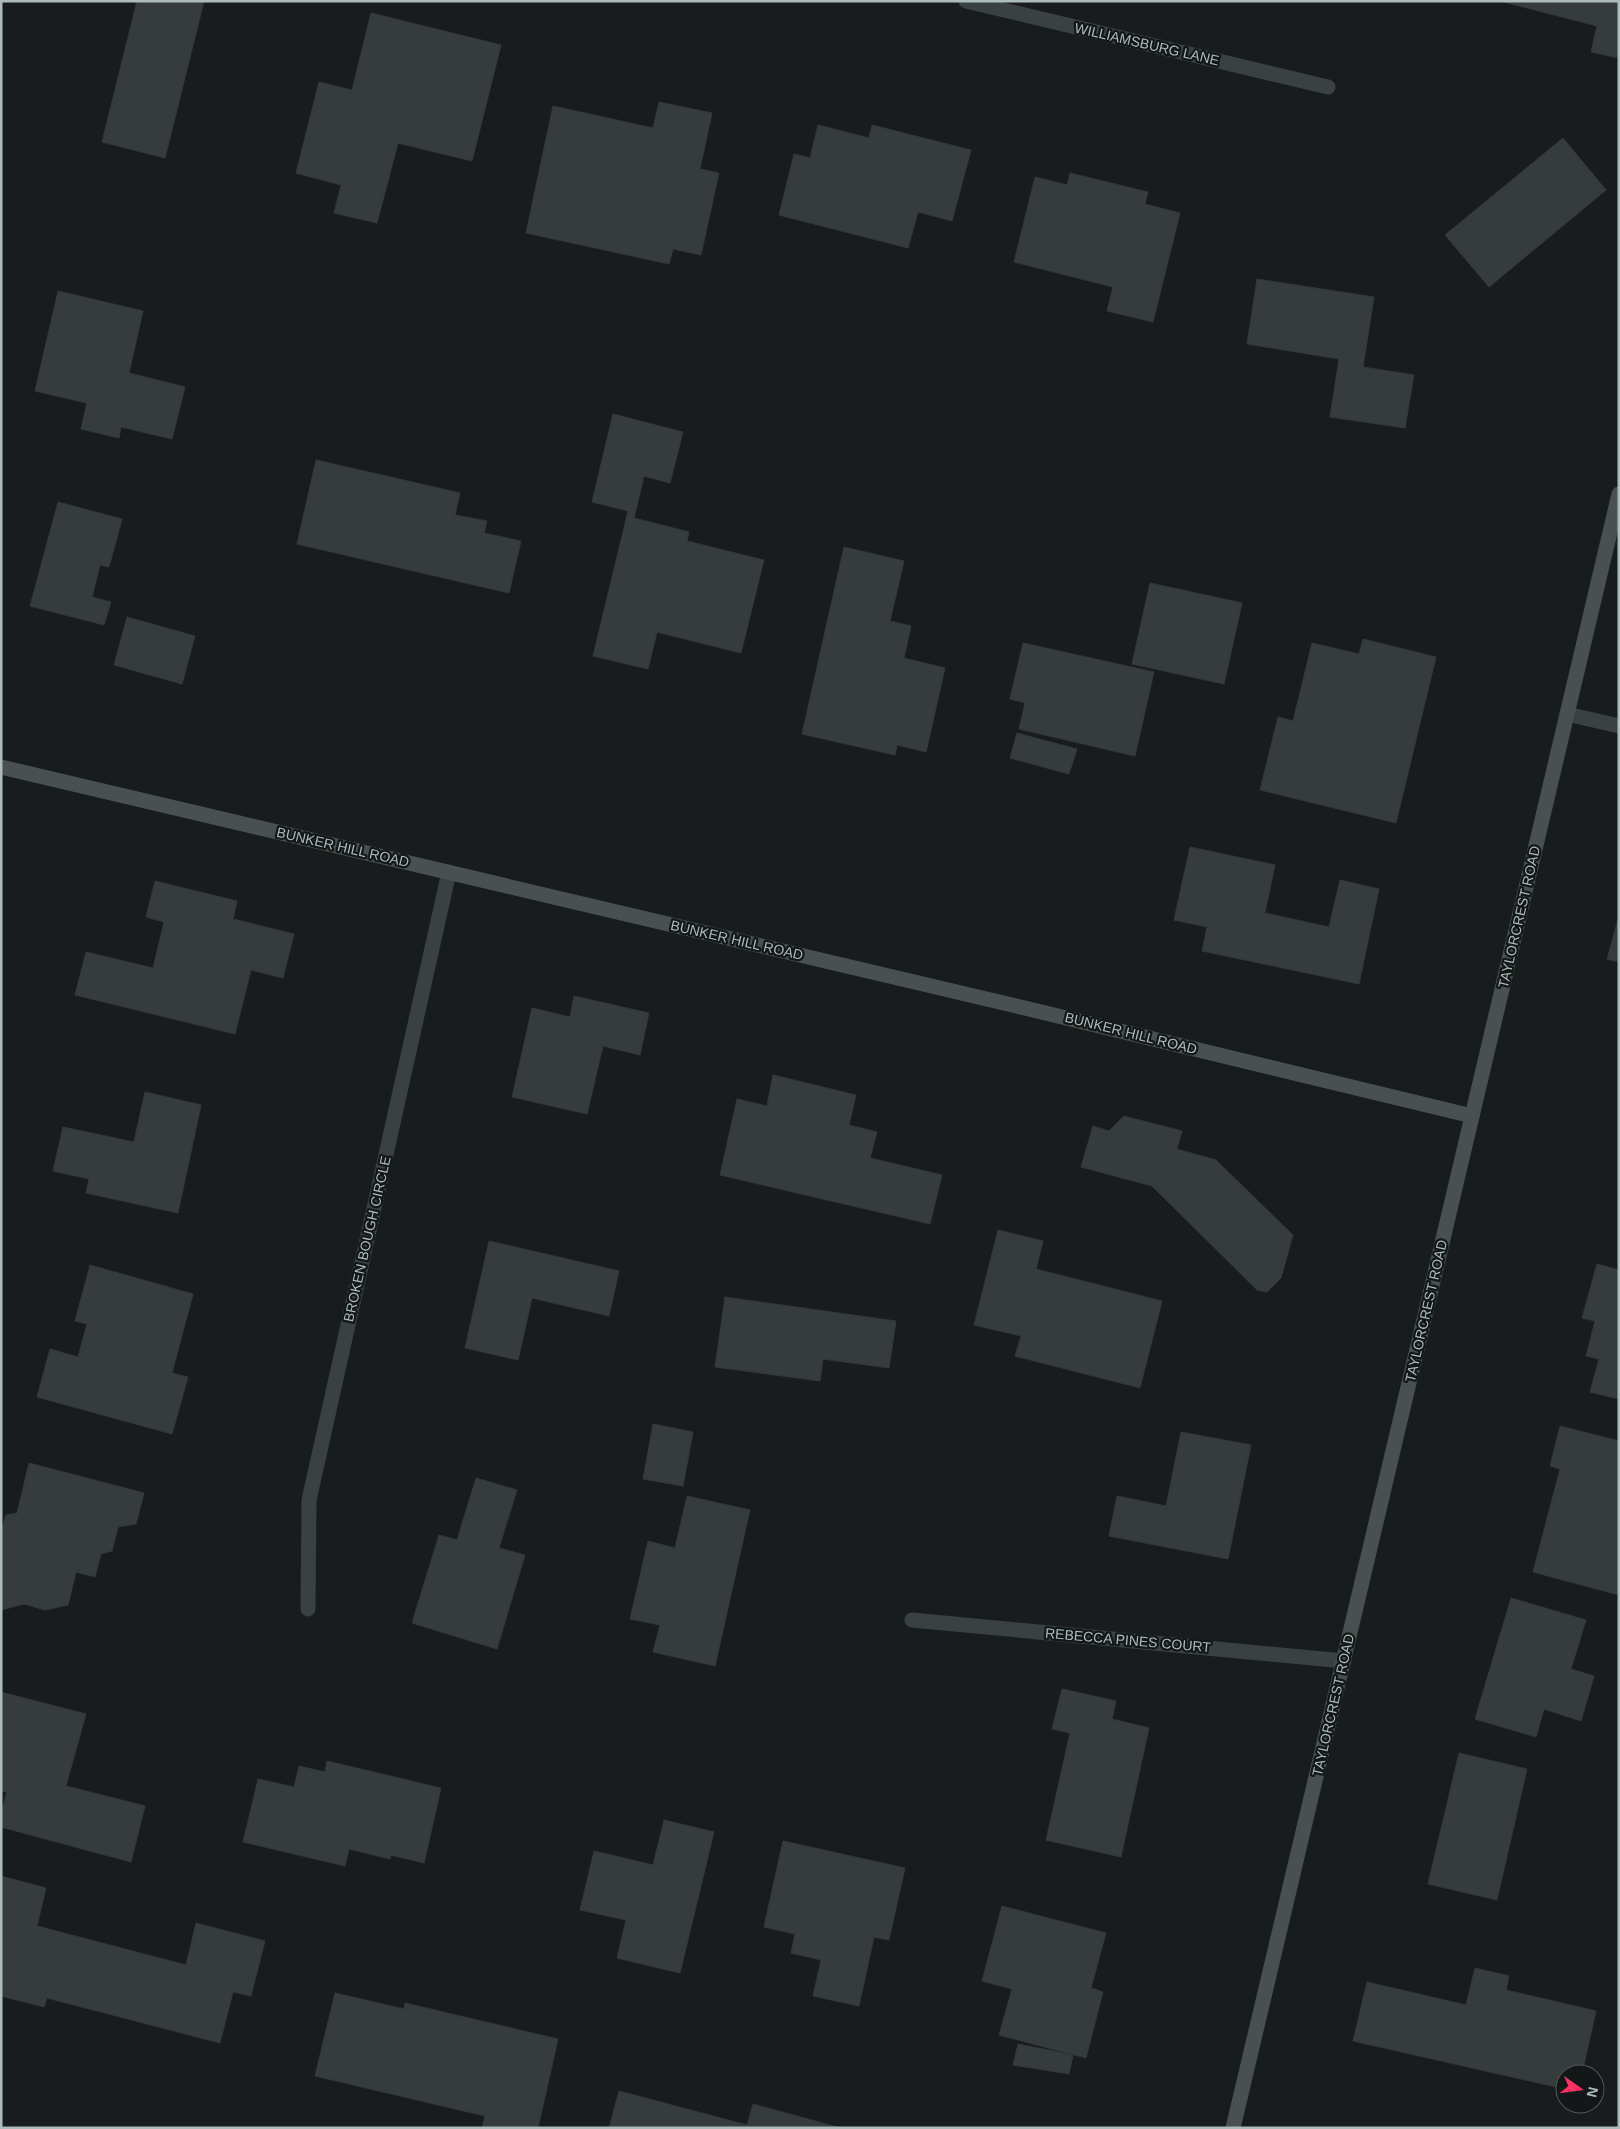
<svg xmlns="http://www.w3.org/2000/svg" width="1620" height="2129" font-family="Arial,sans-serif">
	<rect width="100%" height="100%" fill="#191c1c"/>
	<g fill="#363b3b" stroke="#333838">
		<polygon points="137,1 204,1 165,158 102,142"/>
		<polygon points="1500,1 1619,1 1619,58 1591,52 1597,26"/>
		<polygon points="371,13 501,45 472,161 398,143 377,223 334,213 341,185 296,173 319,82 352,90"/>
		<polygon points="659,102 712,113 700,169 719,173 701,255 673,249 669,264 526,233 553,106 653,128"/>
		<polygon points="818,125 869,138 872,125 971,150 952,221 918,212 908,248 779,215 794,154 810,158"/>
		<polygon points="1563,138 1606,190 1489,287 1445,235"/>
		<polygon points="1070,173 1148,192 1145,204 1180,213 1153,322 1107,311 1113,287 1014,262 1035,177 1067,185"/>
		<polygon points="1257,279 1374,297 1363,367 1414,375 1405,428 1330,417 1339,359 1247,344"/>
		<polygon points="58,291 143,311 129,373 185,387 172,439 121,427 119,438 81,429 87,403 35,391"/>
		<polygon points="613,414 683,432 670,483 644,476 634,518 689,532 687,541 764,560 741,653 657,632 648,669 593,656 628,511 592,502"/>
		<polygon points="316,460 460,493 455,515 487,521 484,533 521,541 509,593 297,544"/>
		<polygon points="58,502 122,519 109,567 100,565 92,597 111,602 104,625 30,606"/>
		<polygon points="844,547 904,561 890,621 911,626 904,658 945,668 926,752 897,745 895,755 802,734"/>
		<polygon points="1150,583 1242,603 1224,684 1132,664"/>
		<polygon points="127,617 195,636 182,684 114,665"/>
		<polygon points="1363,639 1436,657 1396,823 1260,790 1278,717 1293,721 1312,643 1359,654"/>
		<polygon points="1023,643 1154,672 1135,756 1019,729 1025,703 1010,699"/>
		<polygon points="1017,733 1077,749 1069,774 1010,758"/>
		<polygon points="1190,847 1275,865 1265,913 1329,927 1340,880 1379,889 1359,984 1202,951 1207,927 1174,920"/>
		<polygon points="155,881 237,901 233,919 294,934 283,978 251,970 235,1034 75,995 86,952 153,968 164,922 146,917"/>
		<polygon points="1619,916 1619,962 1607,959"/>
		<polygon points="574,996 649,1013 640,1055 603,1046 587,1114 512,1097 532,1008 570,1017"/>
		<polygon points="773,1075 856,1095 849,1125 877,1132 870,1158 942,1175 930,1224 720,1175 737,1099 767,1106"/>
		<polygon points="145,1092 201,1105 178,1213 86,1193 89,1179 53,1171 63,1127 134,1142"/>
		<polygon points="1124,1116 1182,1131 1177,1149 1216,1160 1293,1235 1281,1278 1267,1292 1257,1290 1152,1186 1081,1167 1093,1126 1109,1131"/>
		<polygon points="998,1230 1043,1241 1036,1269 1162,1301 1140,1388 1015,1356 1021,1336 974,1325"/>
		<polygon points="489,1241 619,1271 609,1316 532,1298 518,1360 465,1348"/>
		<polygon points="1597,1264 1619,1270 1619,1399 1590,1392 1599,1359 1586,1356 1595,1321 1582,1318"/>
		<polygon points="90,1265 193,1294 172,1373 188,1377 172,1434 37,1397 50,1349 78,1357 87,1324 75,1321"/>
		<polygon points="725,1297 896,1321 889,1368 823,1359 820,1381 715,1367"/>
		<polygon points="653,1424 693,1432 683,1486 643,1479"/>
		<polygon points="1560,1426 1619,1441 1619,1595 1533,1572 1560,1469 1550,1466"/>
		<polygon points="1181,1432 1251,1445 1228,1559 1109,1536 1117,1496 1166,1506"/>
		<polygon points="29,1463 144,1493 136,1524 118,1527 112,1551 101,1554 95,1577 76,1572 68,1605 45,1610 24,1604 1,1610 1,1533 6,1515 17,1513"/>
		<polygon points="476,1478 517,1490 499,1548 525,1555 497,1649 412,1623 439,1535 457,1540"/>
		<polygon points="687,1496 750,1510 715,1666 653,1652 660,1625 630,1619 648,1541 675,1548"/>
		<polygon points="1511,1598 1586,1620 1571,1669 1594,1676 1581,1721 1544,1709 1536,1737 1475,1719"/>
		<polygon points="1062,1689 1116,1701 1112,1719 1149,1728 1121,1857 1046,1840 1070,1733 1052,1729"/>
		<polygon points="1,1692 86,1714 66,1786 145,1806 131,1862 1,1827 1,1814 7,1792 1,1791"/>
		<polygon points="1459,1753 1527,1769 1497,1900 1428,1884"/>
		<polygon points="327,1761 441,1788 424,1863 391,1855 390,1859 349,1849 345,1866 243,1842 258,1779 294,1787 299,1766 325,1772"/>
		<polygon points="664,1820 714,1832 680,1973 617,1958 626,1920 580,1910 594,1851 653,1865"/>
		<polygon points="783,1841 905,1868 889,1940 874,1937 859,2006 813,1996 821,1960 791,1953 795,1934 764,1927"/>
		<polygon points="1,1876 46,1888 37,1926 186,1965 196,1923 265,1941 251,1996 233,1992 220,2043 47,1998 44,2007 1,1996"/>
		<polygon points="1002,1906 1106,1933 1091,1988 1103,1992 1086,2058 999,2035 1012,1989 982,1981"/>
		<polygon points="1475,1968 1509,1976 1506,1990 1596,2011 1582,2074 1565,2074 1565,2089 1353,2041 1367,1982 1466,2005"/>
		<polygon points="335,1993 404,2009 405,2003 558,2039 538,2128 482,2128 485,2116 315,2076"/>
		<polygon points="1018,2044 1073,2055 1069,2074 1013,2065"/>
		<polygon points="619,2091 747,2125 753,2104 841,2128 609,2128"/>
	</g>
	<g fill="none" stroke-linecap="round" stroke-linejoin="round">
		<g stroke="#3a4141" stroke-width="15">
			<polyline points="966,1 1328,87"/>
			<polyline points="1567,714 1619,726"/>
			<polyline points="308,1609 309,1500 449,872"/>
			<polyline points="912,1620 1344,1661"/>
		</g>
		<g stroke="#485150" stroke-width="15">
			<polyline points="1,767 1029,1009 1472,1116"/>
			<polyline points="1233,2128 1619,494"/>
		</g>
	</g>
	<g text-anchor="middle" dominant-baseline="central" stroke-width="4.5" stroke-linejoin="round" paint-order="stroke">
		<g font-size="14" fill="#abbcb9" stroke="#141717">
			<text transform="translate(1147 44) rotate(13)">WILLIAMSBURG LANE</text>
			<text transform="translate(343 847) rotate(13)">BUNKER HILL ROAD</text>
			<text transform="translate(1519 917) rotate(-77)">TAYLORCREST ROAD</text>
			<text transform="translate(737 940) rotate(13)">BUNKER HILL ROAD</text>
			<text transform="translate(1131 1033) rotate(14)">BUNKER HILL ROAD</text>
			<text transform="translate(367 1239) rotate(-77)">BROKEN BOUGH CIRCLE</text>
			<text transform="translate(1426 1311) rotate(-77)">TAYLORCREST ROAD</text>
			<text transform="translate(1128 1640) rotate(5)">REBECCA PINES COURT</text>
			<text transform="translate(1333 1705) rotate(-77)">TAYLORCREST ROAD</text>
		</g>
	</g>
	<rect width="1620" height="2129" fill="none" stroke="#abbcb9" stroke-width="5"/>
	<g transform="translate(1580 2089) rotate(104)"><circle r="24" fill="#141717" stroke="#505958"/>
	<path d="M0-4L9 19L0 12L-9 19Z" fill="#fe3063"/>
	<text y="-8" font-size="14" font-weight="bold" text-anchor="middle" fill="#abbcb9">N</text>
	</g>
</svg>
